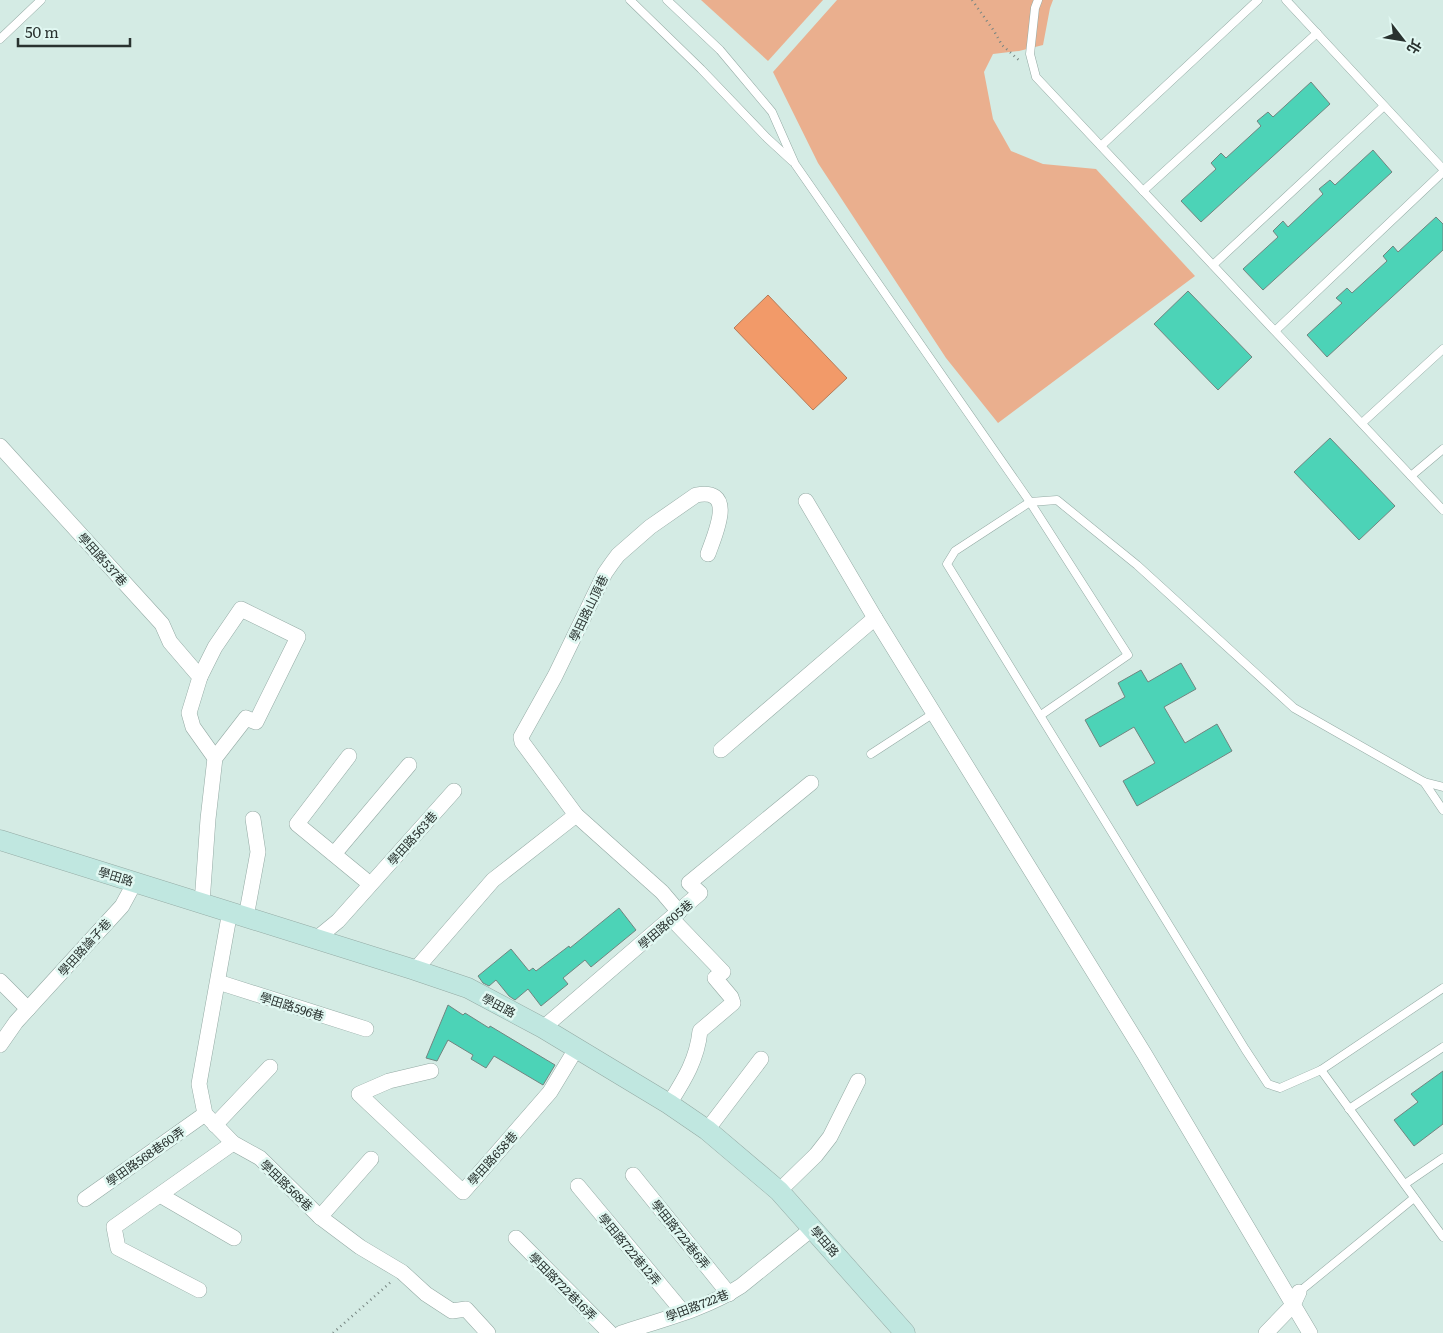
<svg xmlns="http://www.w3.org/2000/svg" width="1443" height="1333" font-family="Literata,'Noto Sans TC',serif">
	<rect width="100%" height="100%" fill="#d4ebe4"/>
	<g fill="#eaaf8e">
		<polygon points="701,0 823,0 768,61"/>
		<polygon points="837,0 1053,0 1050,8 1043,45 1019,51 993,54 984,72 993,119 1011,151 1043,164 1096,169 1195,276 998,423 946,358 818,163 773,72"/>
	</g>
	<polygon fill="#f29a69" stroke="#b67b58" points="768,295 847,378 813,410 734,328"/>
	<g fill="#4cd3b7" stroke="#718580">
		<polygon points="1311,82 1330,104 1201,222 1181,201 1216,169 1211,163 1221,153 1226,158 1261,126 1257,121 1268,112 1273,117"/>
		<polygon points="1373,150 1392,172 1263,290 1243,269 1278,237 1273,231 1283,221 1288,227 1323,194 1319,189 1330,180 1335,185"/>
		<polygon points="1436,217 1443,224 1443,250 1327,357 1307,335 1342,303 1336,298 1347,288 1352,293 1387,261 1383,256 1393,246 1398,252"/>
		<polygon points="1188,291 1252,357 1218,390 1154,324"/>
		<polygon points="1330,438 1395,506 1359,540 1294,472"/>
		<polygon points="1181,663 1196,689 1164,707 1185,743 1217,724 1232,751 1137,806 1123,781 1155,763 1134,727 1100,747 1085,720 1125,697 1118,683 1141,670 1148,682"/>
		<polygon points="619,908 636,930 591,967 585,960 563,978 568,984 541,1006 528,989 515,1000 509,996 496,980 489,986 483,983 478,976 511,949 529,971 533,968 536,971 569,946 570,948"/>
		<polygon points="448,1005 463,1015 465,1013 489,1028 490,1026 555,1065 543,1085 494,1056 486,1068 471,1059 473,1055 448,1040 437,1061 426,1058"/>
		<polygon points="1443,1071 1443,1124 1414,1146 1394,1120 1418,1102 1411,1094"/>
	</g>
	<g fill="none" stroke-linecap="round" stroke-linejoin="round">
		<g stroke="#94aaa4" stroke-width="9">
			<g id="lane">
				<polyline points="630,0 701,69 767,138 792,161"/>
				<polyline points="667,0 720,50 772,112 795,164 1030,502 1128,655 1041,715"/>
				<polyline points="1038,0 1035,8 1030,54 1036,77 1443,510"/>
				<polyline points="1286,0 1443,169"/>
				<polyline points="0,39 41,0"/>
				<polyline points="1101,146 1258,0"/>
				<polyline points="1143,191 1317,33"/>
				<polyline points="1213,265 1384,106"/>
				<polyline points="1275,331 1443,172"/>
				<polyline points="1362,423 1443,349"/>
				<polyline points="1411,476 1443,449"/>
				<polyline points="871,754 934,713"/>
				<polyline points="1424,782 1443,810"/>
				<polyline points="1443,787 1424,782 1294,708 1137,565 1057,500 1030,502 955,551 947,564 1245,1049 1268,1084 1280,1088 1321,1070 1443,988"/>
				<polyline points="1321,1070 1443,1237"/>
				<polyline points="1349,1109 1443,1047"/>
				<polyline points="1405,1184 1443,1158"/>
				<polyline points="1299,1292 1414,1198"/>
			</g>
		</g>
		<g stroke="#94aaa4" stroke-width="16">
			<g id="street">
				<polyline points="0,446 162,624 170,642 200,677 189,713 193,727 215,758"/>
				<polyline points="806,501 875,618 1145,1055 1310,1333"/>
				<polyline points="200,677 215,647 241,609 298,637 256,722 246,718 215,758 208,819 202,903"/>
				<polyline points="721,750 875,618"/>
				<polyline points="349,756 297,824 370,884"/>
				<polyline points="334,854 409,765"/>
				<polyline points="230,911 199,1084 205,1114 233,1143 260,1158 320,1217 360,1247 402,1272 426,1294 452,1311 466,1309 488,1333"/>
				<path d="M679 912 662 892 576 815 522 742 521 737 555 676 605 573 612 563 618 555 650 527 696 495C738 487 714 536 708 554"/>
				<polyline points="246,917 258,852 253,819"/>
				<polyline points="316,939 338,921 454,791"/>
				<polyline points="415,970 493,880 576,815"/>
				<polyline points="0,981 28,1009"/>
				<polyline points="218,982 366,1029"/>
				<polyline points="543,1028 700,893 689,883 811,783"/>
				<polyline points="0,1045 16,1022 122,906 135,882"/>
				<polyline points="431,1071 389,1081 359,1094 463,1192 550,1092 576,1049"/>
				<path d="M669 1104C684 1080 697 1060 700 1031L733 1003 731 997 715 978 723 972 672 919"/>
				<polyline points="215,1125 270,1067"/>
				<polyline points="707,1130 761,1059"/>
				<polyline points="633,1175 729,1294"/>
				<polyline points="578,1186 683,1312"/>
				<polyline points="779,1191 816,1155 830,1137 858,1081"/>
				<polyline points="160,1195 234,1238"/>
				<polyline points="85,1199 205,1114"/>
				<polyline points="320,1217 371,1159"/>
				<polyline points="516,1238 610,1333"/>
				<polyline points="199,1290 118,1248 114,1227 233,1143"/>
				<path d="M621 1333C660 1320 706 1309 741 1286L813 1228"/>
				<polyline points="1266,1333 1293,1305 1299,1292"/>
			</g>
		</g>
		<g stroke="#94aaa4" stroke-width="21">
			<polyline id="secondary" points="0,840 415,970 468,988 543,1028 669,1104 707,1130 779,1191 905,1333"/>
		</g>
		<g stroke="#768581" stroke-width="2.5" stroke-dasharray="1 4" stroke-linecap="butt">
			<polyline points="972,0 994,31 1002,45 1021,62"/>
			<polyline points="333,1333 392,1281"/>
		</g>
		<use href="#lane" stroke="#fff" stroke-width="8"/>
		<use href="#street" stroke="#fff" stroke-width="15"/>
		<use href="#secondary" stroke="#c0e7e0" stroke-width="20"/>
	</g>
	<g text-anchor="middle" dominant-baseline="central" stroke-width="5" stroke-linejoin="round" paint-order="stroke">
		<g font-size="12" fill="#29322f" stroke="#e1f8f2">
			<text transform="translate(103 559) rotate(48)">學田路537巷</text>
			<text transform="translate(588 608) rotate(-64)">學田路山頂巷</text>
			<text transform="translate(412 838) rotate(-48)">學田路563巷</text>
			<text transform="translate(116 876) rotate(17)">學田路</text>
			<text transform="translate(665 924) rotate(-41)">學田路605巷</text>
			<text transform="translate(84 947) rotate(-48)">學田路論子巷</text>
			<text transform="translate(499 1005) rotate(28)">學田路</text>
			<text transform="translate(292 1006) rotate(18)">學田路596巷</text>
			<text transform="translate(145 1156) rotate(-35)">學田路568巷60弄</text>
			<text transform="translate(492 1158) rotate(-48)">學田路658巷</text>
			<text transform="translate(287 1185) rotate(44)">學田路568巷</text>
			<text transform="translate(681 1234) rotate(51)">學田路722巷6弄</text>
			<text transform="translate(825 1241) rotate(49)">學田路</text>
			<text transform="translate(630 1249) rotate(50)">學田路722巷12弄</text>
			<text transform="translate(563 1286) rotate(45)">學田路722巷16弄</text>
			<text transform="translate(697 1305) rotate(-21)">學田路722巷</text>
		</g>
	</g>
	<g transform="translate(1403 40) rotate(121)" stroke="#e1f8f2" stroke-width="4" paint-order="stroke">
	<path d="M0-4L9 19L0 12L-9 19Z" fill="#29322f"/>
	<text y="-8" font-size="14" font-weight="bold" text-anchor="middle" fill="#29322f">北</text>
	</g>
	<path d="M18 38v8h112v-8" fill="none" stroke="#29322f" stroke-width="2.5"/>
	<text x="25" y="38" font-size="15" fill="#29322f" stroke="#e1f8f2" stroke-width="4" paint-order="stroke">50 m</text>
</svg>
